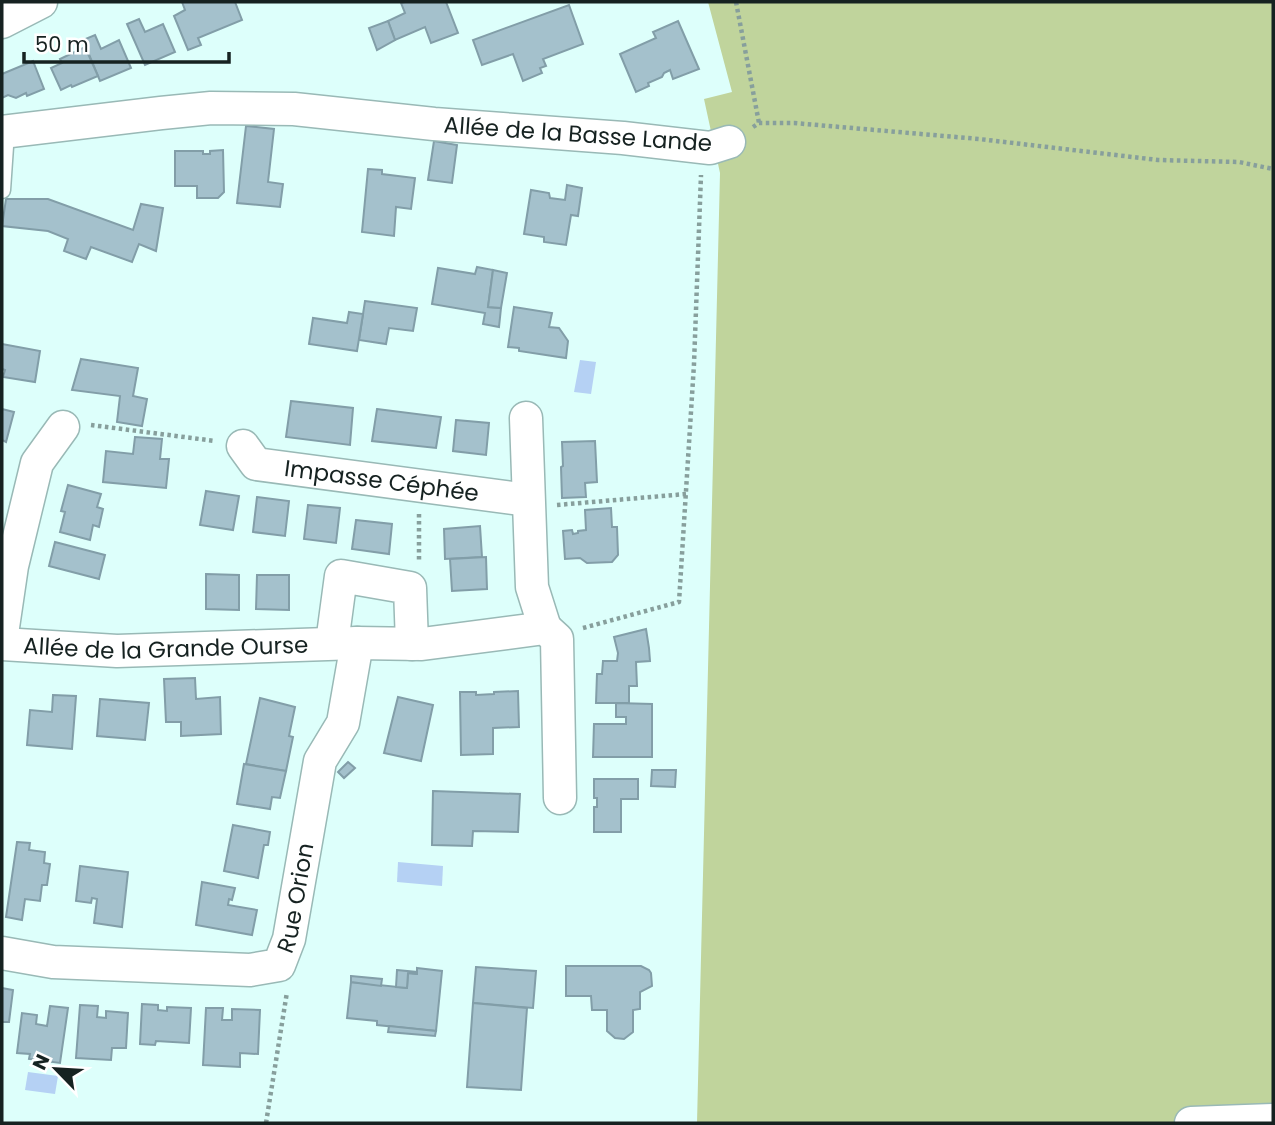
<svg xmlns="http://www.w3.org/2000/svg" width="1275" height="1125" font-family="Poppins,sans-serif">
	<rect width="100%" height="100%" fill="#ddfffb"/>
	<polygon fill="#c0d49c" points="708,2 1273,2 1273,1123 697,1123 720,173 704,99 732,92"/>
	<g fill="#b5d1f4">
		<polygon points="580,360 596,362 591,394 574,392"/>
		<polygon points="398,862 443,866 442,886 397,882"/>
		<polygon points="28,1072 58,1076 55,1094 25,1090"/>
	</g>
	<g fill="#a4c1cc" stroke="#829ea8" stroke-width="2">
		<polygon points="182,2 235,2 242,20 198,38 201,45 188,50 174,16 185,10"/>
		<polygon points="405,2 446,2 458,33 431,43 425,27 395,40 388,21 405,13 401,3"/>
		<polygon points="569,5 583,44 543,59 546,66 540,68 542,73 523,81 513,54 482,65 473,40"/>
		<polygon points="139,19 145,32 163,24 175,52 145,65 127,24"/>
		<polygon points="388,21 395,40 377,50 369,28"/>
		<polygon points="678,21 699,69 673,79 670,70 664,73 662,77 648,83 649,86 636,92 620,54 656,38 653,32"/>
		<polygon points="95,35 101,49 119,40 131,68 100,81 83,40"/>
		<polygon points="85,47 98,76 72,87 71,85 61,90 51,68 62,63 60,59"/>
		<polygon points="33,61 44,89 27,96 26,93 16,98 8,95 2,98 2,74"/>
		<polygon points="246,126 274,129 268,182 283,184 280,207 237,203"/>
		<polygon points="434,141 457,145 452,183 428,180"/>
		<polygon points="223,150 224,192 218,198 197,198 197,186 175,186 175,151 203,151 203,154 210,154 210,151"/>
		<polygon points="368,169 382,170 382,174 415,178 411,209 396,207 394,236 362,232"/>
		<polygon points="567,185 582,188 578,216 571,215 566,245 544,242 544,237 524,234 531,190 549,193 550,198 565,200"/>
		<polygon points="6,199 48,199 133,230 141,204 163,208 156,251 139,244 132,262 91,247 86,259 64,251 68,239 48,231 2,226"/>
		<polygon points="477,267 493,270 488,307 501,308 499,327 483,324 485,313 432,304 438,268 475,274"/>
		<polygon points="493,270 507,273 501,308 488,307"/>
		<polygon points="365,301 417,308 413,331 389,328 386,344 359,340"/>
		<polygon points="514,307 552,313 549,327 559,328 568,341 566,358 519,351 519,348 508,347"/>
		<polygon points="349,312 363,314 357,351 309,344 313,318 347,323"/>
		<polygon points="2,344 40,351 35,382 3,377 5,370 2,369"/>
		<polygon points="81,359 138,368 133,396 147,399 142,426 117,422 120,396 72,390"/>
		<polygon points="291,401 353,408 350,445 286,437"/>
		<polygon points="2,409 14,412 6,442 2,440"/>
		<polygon points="377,409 441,417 436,448 372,441"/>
		<polygon points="456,420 489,423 486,455 453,451"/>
		<polygon points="135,437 162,439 160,459 169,459 166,488 103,482 106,451 133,454"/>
		<polygon points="595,441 597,482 585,483 586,497 562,498 561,467 563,466 562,442"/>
		<polygon points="68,485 101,494 97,507 103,509 99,527 93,525 90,540 60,532 65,512 61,511"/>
		<polygon points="206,491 239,496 233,530 200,525"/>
		<polygon points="257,497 289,501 285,536 253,532"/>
		<polygon points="308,505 340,508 336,543 304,539"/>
		<polygon points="611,508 612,527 617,527 618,555 612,562 587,563 580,558 565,559 563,531 572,530 573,534 578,533 578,531 586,530 585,510"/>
		<polygon points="356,520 392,524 389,554 352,549"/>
		<polygon points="480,526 482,557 445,559 444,529"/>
		<polygon points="55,542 105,555 99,579 49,566"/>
		<polygon points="486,557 487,589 452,591 450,559"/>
		<polygon points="206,574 239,575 239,610 206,609"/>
		<polygon points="257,575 289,575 289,610 256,609"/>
		<polygon points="646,629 649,648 650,661 636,662 637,686 629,686 629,703 596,703 597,674 602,674 603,661 617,661 618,653 614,637"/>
		<polygon points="195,678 196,699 220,697 221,734 181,736 181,722 166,722 164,679"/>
		<polygon points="518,691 519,727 493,728 493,754 461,755 460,692 476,692 476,695 494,694 494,692"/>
		<polygon points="53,695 76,696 72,749 27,745 30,710 52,712"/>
		<polygon points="398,697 433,705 421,761 384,753"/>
		<polygon points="260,698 295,707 289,736 293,737 286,771 246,764"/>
		<polygon points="100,699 149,703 145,740 97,736"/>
		<polygon points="616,703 652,704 652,757 593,757 594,724 626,724 626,717 616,717"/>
		<polygon points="348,762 355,768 344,778 338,772"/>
		<polygon points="244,764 286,771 280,798 272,797 270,809 237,804"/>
		<polygon points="652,770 676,770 675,787 651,786"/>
		<polygon points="594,779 638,779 638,799 621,799 621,832 594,832 594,807 597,807 597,798 594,798"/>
		<polygon points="433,791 520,794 518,832 473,831 472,846 432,845"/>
		<polygon points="233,825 270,832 268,845 264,845 258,878 224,871"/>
		<polygon points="17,842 30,843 29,850 45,852 44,863 50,864 47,885 42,885 40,901 25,899 22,920 6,917"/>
		<polygon points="80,866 128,872 122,927 94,923 97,899 92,898 91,903 76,901"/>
		<polygon points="202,882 235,888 232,900 229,899 228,905 257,910 252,935 196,925"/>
		<polygon points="566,966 641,966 649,970 651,973 652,986 640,992 640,1009 633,1010 633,1032 624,1039 615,1038 607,1031 607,1010 592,1010 591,996 566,996"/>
		<polygon points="476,967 536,971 533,1008 473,1003"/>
		<polygon points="417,968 442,971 436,1031 377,1025 377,1021 347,1018 351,982 407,988 408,973 417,974"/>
		<polygon points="397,970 417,972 417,974 408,973 407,988 396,987"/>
		<polygon points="351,976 382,979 381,986 351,982"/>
		<polygon points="2,988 13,990 9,1022 2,1022"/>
		<polygon points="473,1003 527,1008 521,1090 467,1087"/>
		<polygon points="142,1004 158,1005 158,1010 167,1011 167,1007 191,1008 189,1043 156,1041 155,1045 140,1044"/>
		<polygon points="80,1005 98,1006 97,1017 106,1018 106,1011 128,1013 126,1048 112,1048 111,1060 76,1058"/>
		<polygon points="50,1006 68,1008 60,1063 29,1059 30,1054 17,1053 22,1013 37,1015 36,1024 47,1026"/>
		<polygon points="206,1008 223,1008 222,1020 232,1020 232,1009 260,1010 258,1054 240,1053 240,1067 203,1065"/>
		<polygon points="389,1026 436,1031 435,1036 388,1032"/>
	</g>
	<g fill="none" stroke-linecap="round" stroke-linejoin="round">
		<g stroke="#99b9b6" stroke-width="19">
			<polyline id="service" points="2,190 6,132"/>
		</g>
		<g stroke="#99b9b6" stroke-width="35">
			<g id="minor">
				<polyline points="2,22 41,2"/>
				<polyline points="2,132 161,113 211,108 294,109 434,124 623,138 710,148 729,142"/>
				<polyline points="526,418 532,587 545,628"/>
				<path id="s1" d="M243 446 256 464 528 500"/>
				<polyline points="2,634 12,566 37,463 63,427"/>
				<polyline points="332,643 341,576 410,588 412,644"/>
				<path id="s2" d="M2 644 117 651 357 643 422 644 545 628 557 639 560 798"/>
				<path id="s3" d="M2 953 53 962 250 970 279 965 289 939 320 761 343 723 357 643"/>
				<polyline points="1191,1123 1273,1120"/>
			</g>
		</g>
		<g stroke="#879f9c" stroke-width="4.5" stroke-dasharray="3.5 3.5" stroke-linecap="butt">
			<polyline points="736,2 759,123"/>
			<polyline points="753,127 759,123 794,123 979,139 1158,160 1239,162 1273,169"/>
			<polyline points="91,425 215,441"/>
			<polyline points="557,505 686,494"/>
			<polyline points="419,514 419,561"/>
			<polyline points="583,628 679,602 694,364 701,175"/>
			<polyline points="266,1123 287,992"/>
		</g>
		<use href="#service" stroke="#fff" stroke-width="16"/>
		<use href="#minor" stroke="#fff" stroke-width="32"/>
	</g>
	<g text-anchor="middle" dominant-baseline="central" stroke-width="5" stroke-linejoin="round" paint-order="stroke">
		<g font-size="23" fill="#162221" stroke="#fff">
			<text transform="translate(578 134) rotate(4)">Allée de la Basse Lande</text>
			<text stroke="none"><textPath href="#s1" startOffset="149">Impasse Céphée</textPath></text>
			<text stroke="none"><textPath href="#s2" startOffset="164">Allée de la Grande Ourse</textPath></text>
			<text stroke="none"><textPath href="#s3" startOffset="348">Rue Orion</textPath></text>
		</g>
	</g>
	<rect width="1275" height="1125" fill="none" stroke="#162221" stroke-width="7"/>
	<g transform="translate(56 1069) rotate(295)" stroke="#ffffff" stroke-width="5" paint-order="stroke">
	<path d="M0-5L12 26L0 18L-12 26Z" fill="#162221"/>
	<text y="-10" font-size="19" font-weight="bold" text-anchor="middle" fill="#162221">N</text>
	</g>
	<path d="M24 52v10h205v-10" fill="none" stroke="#162221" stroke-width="3.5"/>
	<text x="35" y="52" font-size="21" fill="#162221" stroke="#ffffff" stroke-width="5" paint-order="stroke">50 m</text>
</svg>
